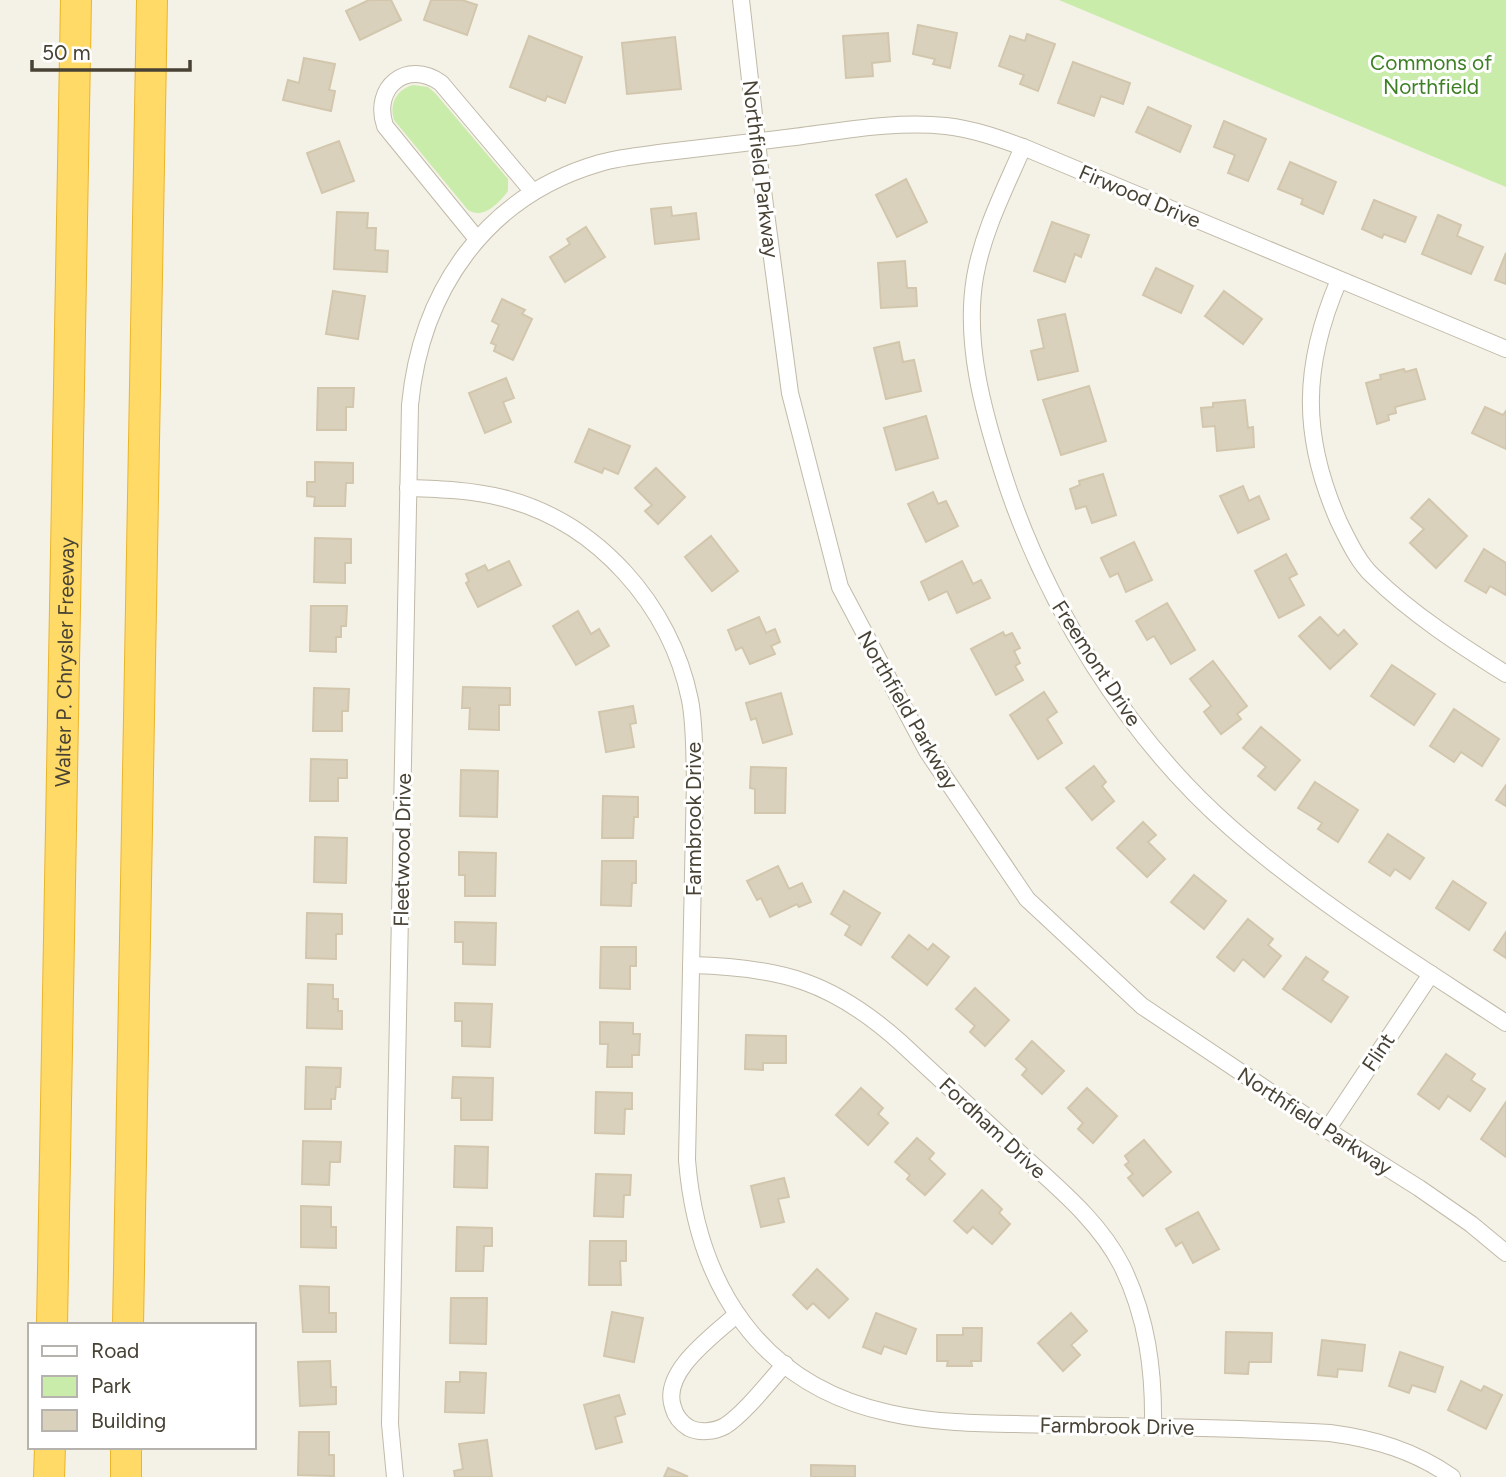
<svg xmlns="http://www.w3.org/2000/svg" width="1506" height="1477" font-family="Figtree,sans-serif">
	<rect width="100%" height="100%" fill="#f4f1e6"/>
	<g fill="#c9ecab">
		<polygon points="1059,0 1506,0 1506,187"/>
		<path d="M413 85 428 87 435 93 508 179V191C499 203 483 220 468 210L394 120C389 104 396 90 413 85Z"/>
	</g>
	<g fill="#dad1bd" stroke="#d2c7ad" stroke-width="2">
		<polygon points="369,0 391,0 401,20 360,40 346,11"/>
		<polygon points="431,0 462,0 477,5 467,35 424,20"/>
		<polygon points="918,25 957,33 950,68 933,64 935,59 913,54"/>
		<polygon points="888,33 890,61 872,63 873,76 846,78 843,36"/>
		<polygon points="1027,34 1055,44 1038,91 1020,84 1024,75 999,66 1010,36 1025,41"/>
		<polygon points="529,36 582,57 565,103 547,96 545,101 510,87"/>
		<polygon points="675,37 681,89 627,94 622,43"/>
		<polygon points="304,58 335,64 329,90 335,91 331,111 283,100 288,80 299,83"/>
		<polygon points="1073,62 1130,83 1123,104 1101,96 1094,116 1058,103"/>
		<polygon points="1148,107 1191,126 1180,152 1136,132"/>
		<polygon points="1224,121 1266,139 1248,181 1228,173 1235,155 1214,147"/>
		<polygon points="339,141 354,181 322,193 307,153"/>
		<polygon points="1290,162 1336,182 1323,214 1301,204 1303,199 1278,189"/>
		<polygon points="906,179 927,222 897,237 876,195"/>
		<polygon points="1374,200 1416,217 1405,242 1384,234 1382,238 1362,229"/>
		<polygon points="671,207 672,216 696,213 699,239 655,244 651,209"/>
		<polygon points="337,212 368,213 367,228 376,228 375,250 388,251 387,272 334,269"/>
		<polygon points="1438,215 1461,225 1457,236 1483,247 1471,274 1422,254"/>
		<polygon points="1052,222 1089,235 1081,257 1075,254 1065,282 1034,271"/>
		<polygon points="586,227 605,257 565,282 550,257 570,244 567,239"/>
		<polygon points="1506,253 1506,284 1495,280"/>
		<polygon points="905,261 907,288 916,288 917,306 881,308 878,263"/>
		<polygon points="1156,268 1193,286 1181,313 1143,295"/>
		<polygon points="333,291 365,296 358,339 326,334"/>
		<polygon points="1224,291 1262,319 1243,344 1205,316"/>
		<polygon points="502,299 525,310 522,314 532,319 513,360 494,351 496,345 491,343 499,325 492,321"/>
		<polygon points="1065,314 1078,371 1038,380 1031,351 1044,348 1038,320"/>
		<polygon points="899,342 903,362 914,360 921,391 886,399 874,348"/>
		<polygon points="1404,369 1405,372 1416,369 1425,399 1395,407 1396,413 1388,415 1389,420 1377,424 1366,383 1381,379 1380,375"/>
		<polygon points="506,378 514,398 503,402 511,422 485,433 469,393"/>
		<polygon points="1089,386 1106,441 1061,455 1043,400"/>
		<polygon points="318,388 354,388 353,407 346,407 346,430 317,430"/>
		<polygon points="1245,400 1248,428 1253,427 1254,447 1217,451 1215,426 1203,427 1201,408 1213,407 1213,403"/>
		<polygon points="1485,407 1503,415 1506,411 1506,449 1472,433"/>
		<polygon points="926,416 938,458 896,470 884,428"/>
		<polygon points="589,429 630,446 618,474 604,468 602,473 575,462"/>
		<polygon points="315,462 353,463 353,483 346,483 345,506 314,506 315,497 307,496 307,482 315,482"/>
		<polygon points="656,468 685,497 658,524 645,511 652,505 635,488"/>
		<polygon points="1103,474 1116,515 1092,523 1086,506 1076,509 1070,489 1080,485 1079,481"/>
		<polygon points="1243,486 1249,501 1259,496 1269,519 1238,533 1220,496"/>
		<polygon points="933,492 938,504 946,501 958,526 926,542 908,504"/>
		<polygon points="1429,499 1467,536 1436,568 1410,543 1424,529 1411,518"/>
		<polygon points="711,536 738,571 712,591 685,557"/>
		<polygon points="315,538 351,539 351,563 345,563 345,583 314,582"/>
		<polygon points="1134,542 1152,580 1126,592 1118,573 1110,577 1101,558"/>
		<polygon points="1484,549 1506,563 1506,595 1490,586 1486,593 1465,581"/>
		<polygon points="1286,554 1297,574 1289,578 1304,605 1279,618 1255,571"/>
		<polygon points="509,561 521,585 478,607 466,583 469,581 466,574 485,565 488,571"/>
		<polygon points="962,561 973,584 981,580 990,598 957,613 947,591 929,600 921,582"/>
		<polygon points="1167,603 1195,650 1171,664 1154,636 1147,640 1136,621"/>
		<polygon points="311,606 347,606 346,626 341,626 341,637 336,637 336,652 310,651"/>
		<polygon points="578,611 591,634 599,629 609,646 576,665 553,626"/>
		<polygon points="759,617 766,633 775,629 780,642 771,646 775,654 750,664 742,647 736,650 728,630"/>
		<polygon points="1320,617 1338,636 1344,630 1357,644 1330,669 1299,636"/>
		<polygon points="1003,632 1005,636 1012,633 1020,648 1014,651 1020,663 1015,666 1023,680 996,695 971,649"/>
		<polygon points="1213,661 1247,706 1237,714 1241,719 1221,734 1204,712 1211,706 1190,679"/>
		<polygon points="1392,665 1435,694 1414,725 1371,696"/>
		<polygon points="463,687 510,688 510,705 499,705 499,730 469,729 470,708 462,708"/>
		<polygon points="314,688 349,689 348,711 342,711 342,731 313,731"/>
		<polygon points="1044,692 1057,712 1047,719 1062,743 1038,759 1010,715"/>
		<polygon points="781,693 792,734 763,743 756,718 751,720 746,703"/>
		<polygon points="633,706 636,723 630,724 634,747 606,752 599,712"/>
		<polygon points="1454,709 1499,739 1482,766 1461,752 1454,762 1430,746"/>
		<polygon points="1261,727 1300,760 1275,790 1258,776 1266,767 1243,748"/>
		<polygon points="311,759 347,760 347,778 338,778 338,801 310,801"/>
		<polygon points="1094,766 1106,782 1102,786 1114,801 1092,820 1066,788"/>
		<polygon points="751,767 786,768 785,813 755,813 755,789 750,788"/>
		<polygon points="461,770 498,771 497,817 460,816"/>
		<polygon points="1315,782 1358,810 1338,842 1318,829 1322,823 1298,808"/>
		<polygon points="1506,785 1506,806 1496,800"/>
		<polygon points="603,796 638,797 638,817 634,817 633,838 602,838"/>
		<polygon points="1143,822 1156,835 1148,842 1165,859 1147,877 1117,848"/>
		<polygon points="1388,834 1424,858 1410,879 1395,869 1390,876 1369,862"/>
		<polygon points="315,837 347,838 346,883 314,882"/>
		<polygon points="459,852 496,853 495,896 465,896 465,875 459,875"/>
		<polygon points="602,861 636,861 636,883 632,883 631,906 601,905"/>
		<polygon points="778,866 789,889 802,883 811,902 799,907 797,904 770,917 761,898 757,900 747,881"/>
		<polygon points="1194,875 1226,901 1204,929 1171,902"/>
		<polygon points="1453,881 1486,903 1469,930 1436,908"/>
		<polygon points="844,891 880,913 861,945 845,935 850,926 831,914"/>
		<polygon points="307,913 342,914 342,934 336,934 336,959 306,958"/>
		<polygon points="1248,919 1273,939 1268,945 1281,956 1264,977 1243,959 1234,971 1217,957"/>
		<polygon points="455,922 496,923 495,965 463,964 463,942 455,942"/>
		<polygon points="1506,932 1506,958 1494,950"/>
		<polygon points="909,935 928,950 933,944 949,957 927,985 892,957"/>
		<polygon points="601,947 636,947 636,966 630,966 630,989 600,988"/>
		<polygon points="1306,957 1328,972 1322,980 1348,997 1331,1022 1283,989"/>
		<polygon points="308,984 333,985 333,999 338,999 338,1011 342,1011 342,1029 307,1028"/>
		<polygon points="975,988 1009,1020 985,1046 970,1032 975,1026 956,1009"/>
		<polygon points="455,1003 492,1004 490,1047 462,1046 462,1021 455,1021"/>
		<polygon points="600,1022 633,1023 633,1034 640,1034 639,1055 632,1055 632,1067 607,1067 608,1044 600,1044"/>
		<polygon points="746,1035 786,1036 786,1063 763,1063 763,1070 745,1069"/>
		<polygon points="1032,1041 1064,1071 1042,1094 1022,1075 1027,1069 1016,1059"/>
		<polygon points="1446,1054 1475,1074 1471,1080 1485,1089 1470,1111 1448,1096 1439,1109 1418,1094"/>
		<polygon points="306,1067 341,1068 340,1087 336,1087 335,1099 331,1099 331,1109 305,1109"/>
		<polygon points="453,1077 493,1078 492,1120 461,1120 461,1098 452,1098"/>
		<polygon points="861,1088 883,1108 878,1114 888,1123 868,1145 836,1115"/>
		<polygon points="1087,1088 1117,1116 1093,1143 1078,1129 1083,1123 1068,1108"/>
		<polygon points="596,1092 632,1093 632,1109 625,1109 624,1134 595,1133"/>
		<polygon points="1506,1102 1506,1157 1481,1139"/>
		<polygon points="917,1138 934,1153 929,1159 945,1174 925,1195 907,1179 910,1175 895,1162"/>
		<polygon points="1144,1140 1171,1172 1143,1196 1128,1178 1133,1174 1125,1165 1129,1162 1125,1156"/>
		<polygon points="303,1141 341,1142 340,1162 330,1162 329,1185 302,1184"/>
		<polygon points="455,1146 488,1147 487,1188 454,1187"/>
		<polygon points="596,1174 631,1175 630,1195 624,1195 623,1217 594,1216"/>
		<polygon points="784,1178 789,1197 778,1199 784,1222 761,1227 751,1186"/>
		<polygon points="982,1190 1002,1209 999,1213 1010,1224 992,1244 973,1227 967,1233 954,1221"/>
		<polygon points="301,1206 331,1207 331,1227 336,1227 336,1248 301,1247"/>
		<polygon points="1198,1212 1219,1249 1193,1263 1182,1242 1176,1246 1166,1229"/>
		<polygon points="457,1227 492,1228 492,1246 484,1246 483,1271 456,1271"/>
		<polygon points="590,1241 626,1241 626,1261 620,1261 621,1285 589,1285"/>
		<polygon points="817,1269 848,1299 829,1318 813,1303 807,1309 793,1295"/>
		<polygon points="300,1286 329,1287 329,1313 336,1313 336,1332 303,1332"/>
		<polygon points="451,1298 487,1298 486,1344 450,1343"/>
		<polygon points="612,1312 643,1318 634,1362 604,1356"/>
		<polygon points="876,1313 916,1329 906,1354 884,1346 881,1354 863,1347"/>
		<polygon points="1071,1313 1087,1331 1071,1345 1080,1355 1063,1371 1038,1343"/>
		<polygon points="963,1328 982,1328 981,1361 971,1361 972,1366 947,1366 948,1361 937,1361 937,1335 963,1335"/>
		<polygon points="1226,1332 1272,1333 1271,1362 1249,1362 1248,1374 1225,1373"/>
		<polygon points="1322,1340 1365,1345 1362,1371 1338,1369 1337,1377 1318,1375"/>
		<polygon points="1400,1352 1443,1367 1435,1392 1412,1385 1409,1393 1389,1386"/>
		<polygon points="330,1361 331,1387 336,1387 336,1404 300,1406 298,1362"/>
		<polygon points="460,1372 486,1373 484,1413 445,1412 446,1382 460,1382"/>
		<polygon points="1461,1381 1481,1391 1484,1386 1502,1395 1486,1429 1448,1410"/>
		<polygon points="619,1395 625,1414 615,1417 622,1442 596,1449 584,1405"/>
		<polygon points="299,1432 329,1432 329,1455 334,1455 334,1476 298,1475"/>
		<polygon points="487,1440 492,1477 455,1477 454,1471 463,1469 459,1444"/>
		<polygon points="811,1465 855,1466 855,1477 811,1477"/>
		<polygon points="668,1468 687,1476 686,1477 664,1477"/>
	</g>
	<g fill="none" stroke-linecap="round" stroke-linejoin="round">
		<g stroke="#c1baa8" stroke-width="18">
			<g id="minor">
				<polyline points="741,0 760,168 790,393 840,587 927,751 1027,899 1142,1006 1327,1130 1419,1188 1471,1224 1506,1253"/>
				<path d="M1023 147C1005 189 983 231 975 277 964 342 983 411 1003 473 1045 604 1127 737 1231 828 1315 902 1413 962 1506 1023"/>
				<path d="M477 239 385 126C372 87 407 59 441 83L533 192"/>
				<path d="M1339 280C1302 366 1301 436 1339 522 1348 540 1358 562 1373 576 1412 614 1460 645 1506 674"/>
				<path d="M408 488C440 489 472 490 503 498 598 522 671 606 690 700 695 726 694 754 695 780L687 1160C697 1285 760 1385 889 1413 946 1426 1007 1423 1064 1425 1153 1427 1242 1428 1330 1433 1375 1439 1415 1451 1452 1477"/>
				<path d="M691 965C781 967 833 982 900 1042 941 1080 981 1117 1022 1155 1058 1188 1099 1221 1122 1266 1147 1317 1154 1370 1153 1427"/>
				<polyline points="1327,1130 1431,974"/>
				<path d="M736 1315C713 1336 661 1372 673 1407 675 1415 681 1423 689 1428 699 1433 714 1432 725 1426 744 1414 769 1382 785 1364"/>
				<path d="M395 1477 390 1424 410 405C421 290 486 196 600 163 621 157 645 155 667 152 704 148 741 143 778 139 832 133 891 120 946 126 973 129 998 138 1023 147L1506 349"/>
			</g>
		</g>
		<g stroke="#ebb52a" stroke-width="32">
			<g id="motorway">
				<path id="s1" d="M52 1325 76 0"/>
				<polyline points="128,1325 152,0"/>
				<polyline points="49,1477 50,1447"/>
				<polyline points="126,1477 126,1447"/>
			</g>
		</g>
		<use href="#minor" stroke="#fff" stroke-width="16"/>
		<use href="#motorway" stroke="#ffda66" stroke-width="30"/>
	</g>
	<g text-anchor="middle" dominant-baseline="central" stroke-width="6" stroke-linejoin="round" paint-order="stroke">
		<g font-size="21" fill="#3d7f23" stroke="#fff">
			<text x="1431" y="62">Commons of<tspan x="1431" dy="24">Northfield</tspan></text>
		</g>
		<g font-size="21" fill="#484235" stroke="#fff">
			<text transform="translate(761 169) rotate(83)">Northfield Parkway</text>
			<text transform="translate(1140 196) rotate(23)">Firwood Drive</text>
			<text stroke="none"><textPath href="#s1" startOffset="663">Walter P. Chrysler Freeway</textPath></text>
			<text transform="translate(1097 663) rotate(57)">Freemont Drive</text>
			<text transform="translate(908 710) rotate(60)">Northfield Parkway</text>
			<text transform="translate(693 819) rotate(-90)">Farmbrook Drive</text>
			<text transform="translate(402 850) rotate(-89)">Fleetwood Drive</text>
			<text transform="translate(1378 1052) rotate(-56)">Flint</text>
			<text transform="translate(1315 1121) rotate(33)">Northfield Parkway</text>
			<text transform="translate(993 1128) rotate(43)">Fordham Drive</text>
			<text transform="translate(1117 1426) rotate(1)">Farmbrook Drive</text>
		</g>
	</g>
	<rect x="28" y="1323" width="228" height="126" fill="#ffffff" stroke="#b6b3ae" stroke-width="2"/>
	<rect x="42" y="1346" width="35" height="10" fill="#ffffff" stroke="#b6b3ae" stroke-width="2"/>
	<text x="91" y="1358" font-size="21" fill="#484235">Road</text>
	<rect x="42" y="1376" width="35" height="21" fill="#c9ecab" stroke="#b6b3ae" stroke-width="2"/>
	<text x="91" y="1393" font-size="21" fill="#484235">Park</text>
	<rect x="42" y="1410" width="35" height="21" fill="#dad1bd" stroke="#b6b3ae" stroke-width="2"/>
	<text x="91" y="1428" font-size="21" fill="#484235">Building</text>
	<path d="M32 60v10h158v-10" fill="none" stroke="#484235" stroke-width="3.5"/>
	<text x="42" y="60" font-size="21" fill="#484235" stroke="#ffffff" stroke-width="5" paint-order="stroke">50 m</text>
</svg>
